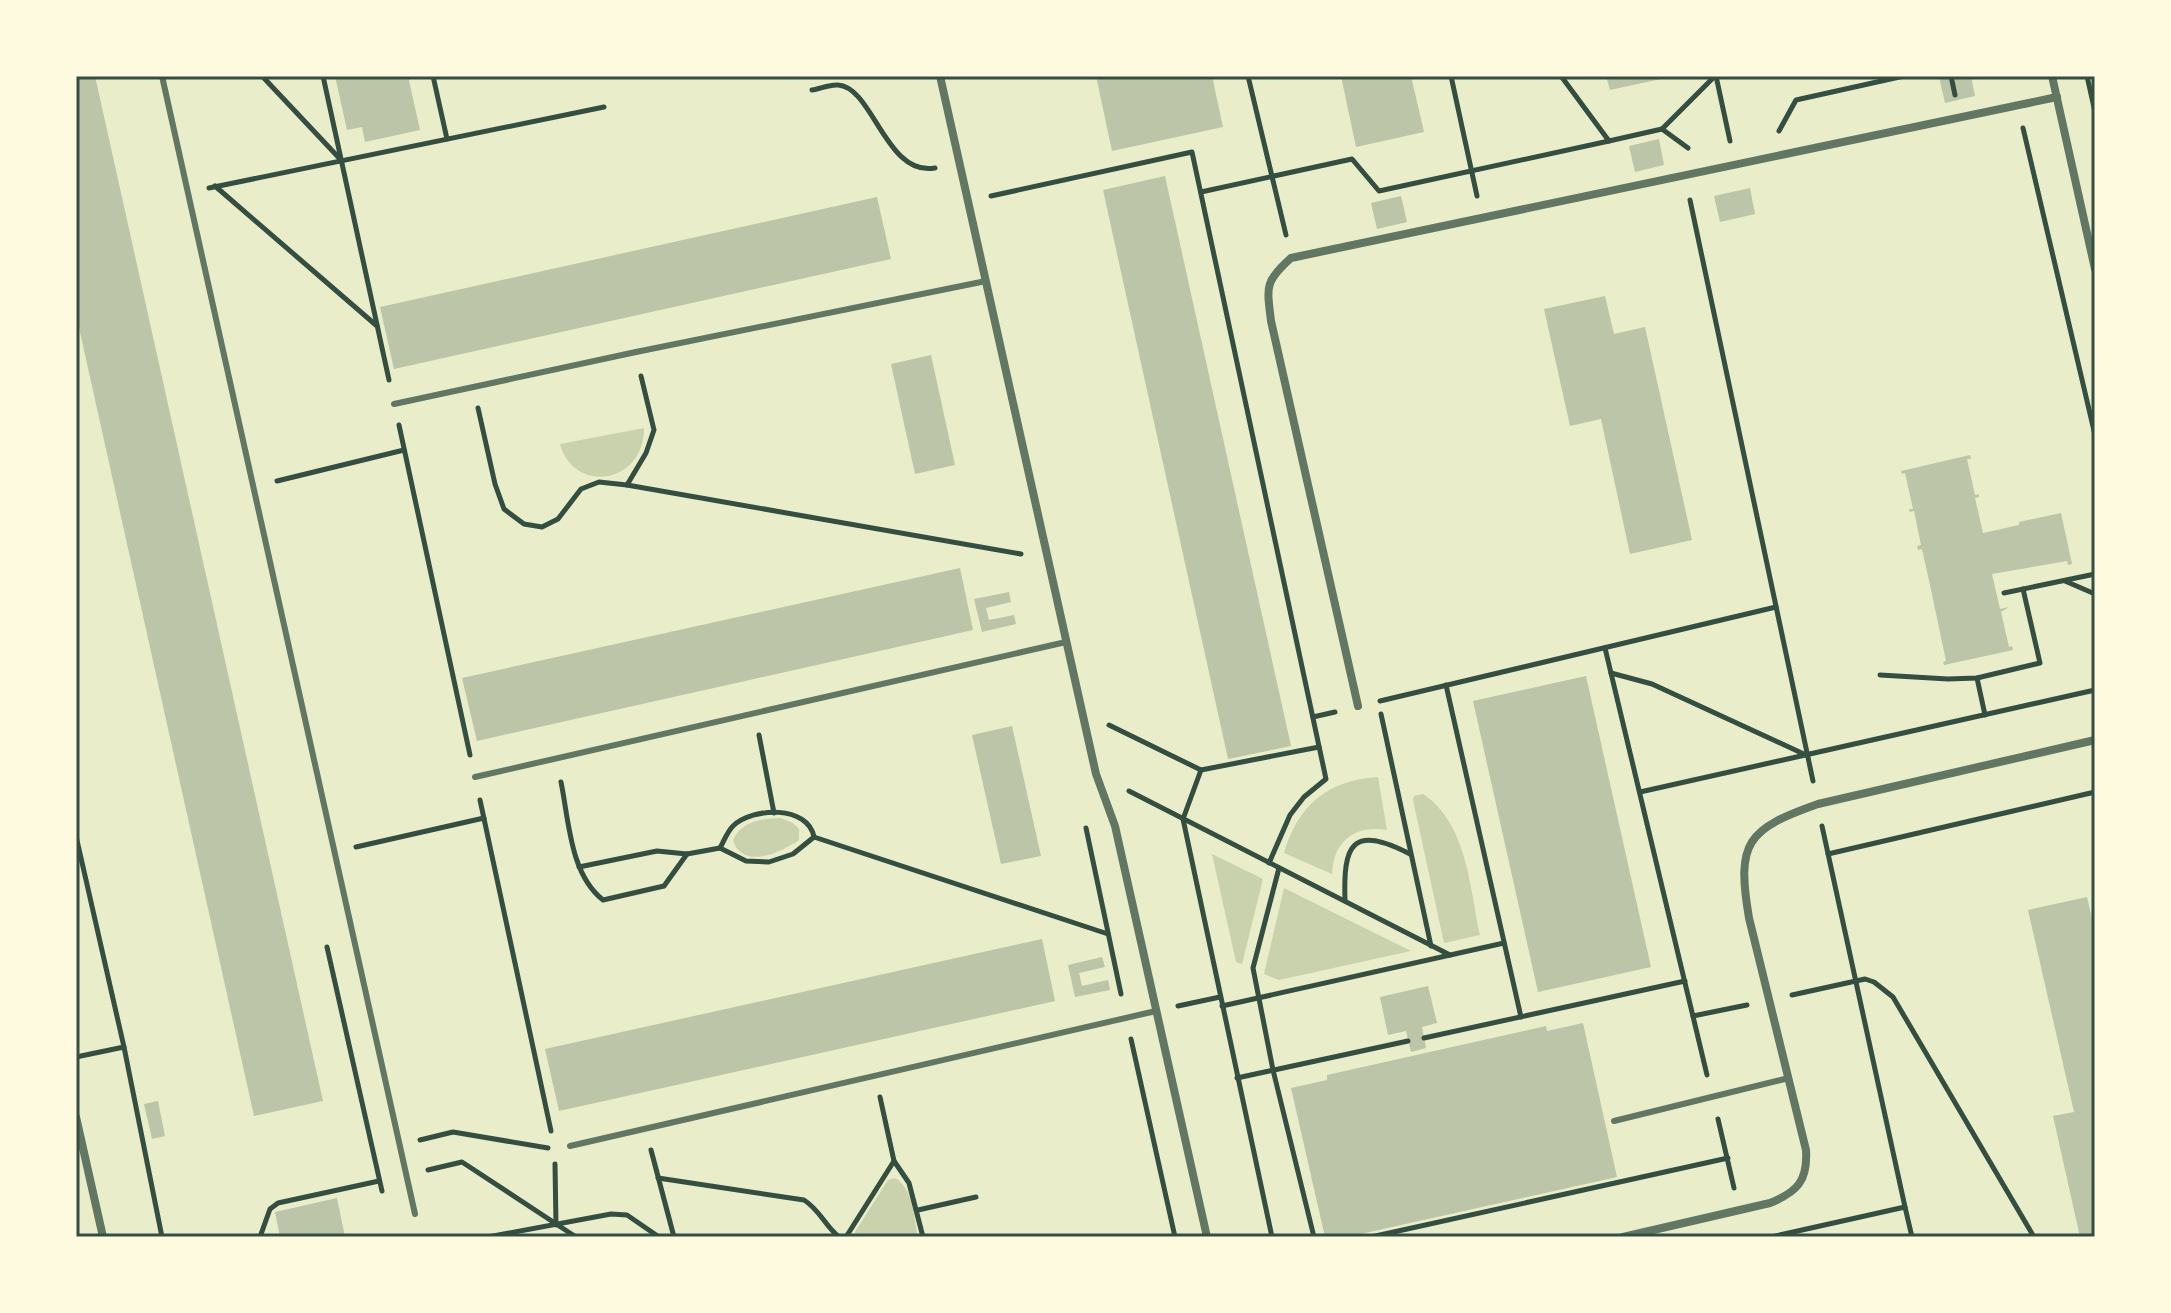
<svg xmlns="http://www.w3.org/2000/svg" width="2171" height="1313" font-family="Lato,sans-serif">
	<rect width="100%" height="100%" fill="#e9edc9"/>
	<g fill="#cad2ad">
		<path d="M644 428C644 485 573 494 560 444Z"/>
		<path d="M1378 777 1387 830C1355 825 1334 840 1332 874L1284 853C1298 805 1328 780 1378 777Z"/>
		<path d="M1423 794C1467 823 1470 888 1480 935L1444 943 1413 800 1414 796Z"/>
		<path d="M781 818 793 823 799 829V840C782 852 742 871 733 840 742 820 762 819 781 818Z"/>
		<polygon points="1212,854 1263,879 1242,964 1236,962"/>
		<polygon points="1284,888 1411,951 1279,980 1264,974"/>
		<path d="M895 1178C913 1188 914 1218 918 1237H855V1232L888 1180Z"/>
	</g>
	<g fill="#bcc5a7">
		<polygon points="95,76 323,1101 254,1116 76,314 76,80"/>
		<polygon points="335,76 408,76 420,130 365,142 362,127 347,130"/>
		<polygon points="1096,76 1212,76 1223,127 1112,151"/>
		<polygon points="1341,76 1411,76 1424,132 1356,147"/>
		<polygon points="1606,76 1670,76 1670,77 1610,90"/>
		<polygon points="1971,76 1975,96 1945,103 1939,77"/>
		<polygon points="1659,139 1664,165 1635,172 1629,146"/>
		<polygon points="1165,176 1291,746 1228,759 1103,190"/>
		<polygon points="1750,188 1755,214 1720,222 1714,196"/>
		<polygon points="1401,196 1407,222 1377,229 1371,203"/>
		<polygon points="877,197 891,259 394,369 380,307"/>
		<polygon points="1605,296 1614,334 1645,327 1692,540 1630,554 1601,419 1570,426 1544,309"/>
		<polygon points="931,355 955,465 915,474 891,364"/>
		<polygon points="1970,455 1971,459 1967,459 1975,495 1979,494 1979,497 1975,498 1983,533 2019,525 2019,522 2061,513 2072,564 2068,565 2067,561 1992,574 2000,609 2009,607 2001,612 2009,647 2012,646 2013,650 1944,665 1943,662 1946,661 1930,585 1922,549 1918,550 1917,546 1921,545 1914,511 1910,512 1909,509 1913,509 1905,473 1902,474 1901,471"/>
		<polygon points="960,568 973,630 477,741 462,678"/>
		<polygon points="1009,592 1011,602 986,608 989,620 1014,615 1016,624 982,632 974,599"/>
		<polygon points="1586,676 1651,967 1538,992 1473,701"/>
		<polygon points="1012,726 1041,856 1001,864 972,735"/>
		<polygon points="2087,897 2095,932 2095,1237 2080,1237 2053,1116 2074,1112 2028,910"/>
		<polygon points="1042,939 1055,1001 559,1111 545,1049"/>
		<polygon points="1102,957 1105,967 1079,973 1082,986 1108,980 1110,990 1075,997 1068,965"/>
		<polygon points="1428,986 1437,1023 1422,1027 1426,1048 1411,1052 1406,1031 1388,1035 1380,997"/>
		<polygon points="1583,1023 1617,1177 1347,1237 1325,1237 1291,1088 1327,1080 1327,1075 1546,1026 1547,1031"/>
		<polygon points="158,1101 165,1136 152,1139 144,1104"/>
		<polygon points="337,1198 345,1237 280,1237 275,1212"/>
	</g>
	<g fill="none" stroke-linecap="round" stroke-linejoin="round">
		<g stroke="#344e41" stroke-width="5">
			<polyline points="262,76 341,160"/>
			<polyline points="323,76 389,380"/>
			<polyline points="433,76 447,139"/>
			<polyline points="1248,76 1286,235"/>
			<polyline points="1451,76 1477,196"/>
			<polyline points="1716,76 1730,141"/>
			<polyline points="1951,76 1955,95"/>
			<polyline points="2087,76 2095,112"/>
			<path d="M812 90C820 89 830 84 838 85 873 87 886 177 935 168"/>
			<polyline points="2023,128 2095,435"/>
			<polyline points="1662,129 1715,76"/>
			<polyline points="1779,131 1796,100 1904,76"/>
			<polyline points="1609,141 1662,129 1688,148"/>
			<polyline points="215,186 377,326"/>
			<polyline points="209,188 604,107"/>
			<polyline points="1201,192 1352,159 1379,191 1609,141 1561,76"/>
			<polyline points="991,196 1192,152 1326,779 1304,797 1290,815 1269,863"/>
			<polyline points="1690,200 1813,781"/>
			<polyline points="641,376 654,430 646,453 627,485 1021,554"/>
			<polyline points="478,408 495,484 504,509 524,524 542,527 558,519 581,489 599,482 627,485"/>
			<polyline points="399,425 470,755"/>
			<polyline points="277,481 404,450"/>
			<polyline points="2065,581 2095,594"/>
			<polyline points="2004,593 2095,574"/>
			<polyline points="1605,648 1707,1075"/>
			<polyline points="1611,673 1652,684 1806,755"/>
			<polyline points="1880,675 1948,679 1977,678 2040,663 2023,589"/>
			<polyline points="1977,678 1985,715"/>
			<polyline points="1446,685 1521,1017"/>
			<polyline points="1380,701 1776,607"/>
			<polyline points="1381,714 1431,946"/>
			<polyline points="1313,717 1335,712"/>
			<polyline points="1109,725 1201,770 1319,747"/>
			<polyline points="759,735 774,813"/>
			<polyline points="1201,770 1183,819 1272,1237"/>
			<path d="M561 782C569 821 570 874 603 900L664 886 687 854"/>
			<polyline points="1129,791 1450,955"/>
			<polyline points="1640,792 2095,690"/>
			<polyline points="480,800 551,1131"/>
			<polyline points="1086,828 1121,994"/>
			<polyline points="76,836 124,1047 162,1237"/>
			<polyline points="814,837 1108,934"/>
			<polyline points="356,847 484,818"/>
			<path d="M720 848C724 841 727 832 733 826 753 807 808 805 814 837"/>
			<polyline points="1828,854 2095,792"/>
			<polyline points="579,867 657,851 687,854 720,848 746,861 769,862 793,854 814,837"/>
			<polyline points="1279,868 1253,968 1273,1070 1314,1237"/>
			<path d="M1345 901C1343 844 1352 824 1410 854"/>
			<polyline points="327,947 382,1191"/>
			<polyline points="1792,995 1865,979 1874,982 1893,997 2034,1237"/>
			<polyline points="1178,1006 1220,997"/>
			<polyline points="1222,1006 1504,943"/>
			<polyline points="1693,1016 1747,1005"/>
			<polyline points="1424,1038 1685,981"/>
			<polyline points="1131,1039 1175,1237"/>
			<polyline points="76,1057 124,1047"/>
			<polyline points="1237,1078 1408,1041"/>
			<polyline points="880,1097 894,1161 909,1183 923,1237"/>
			<polyline points="1718,1119 1734,1188"/>
			<polyline points="420,1140 453,1132 548,1148"/>
			<polyline points="651,1150 674,1237"/>
			<polyline points="555,1164 556,1225"/>
			<polyline points="428,1170 462,1162 576,1237"/>
			<path d="M658 1178 804 1200C820 1210 825 1226 839 1237"/>
			<polyline points="1905,1207 1912,1237"/>
			<polyline points="918,1210 976,1197"/>
			<polyline points="260,1237 270,1209 278,1203 379,1181"/>
			<polyline points="488,1237 611,1214 627,1215 659,1237"/>
			<polyline points="846,1237 894,1161"/>
			<polyline points="1371,1237 1728,1158"/>
			<polyline points="1771,1237 1905,1207 1822,826"/>
		</g>
		<g stroke="#617663" stroke-width="6">
			<polyline points="162,76 415,1214"/>
			<polyline points="394,404 636,352 986,281"/>
			<polyline points="475,777 1066,642"/>
			<polyline points="1614,1121 1789,1078"/>
			<polyline points="570,1146 1156,1011"/>
		</g>
		<g stroke="#617663" stroke-width="8">
			<polyline points="940,76 1096,774 1115,826 1207,1237"/>
			<polyline points="2052,76 2095,269"/>
			<path d="M1358 706 1271 321C1267 287 1264 282 1291 258L2057 97"/>
			<polyline points="76,1117 103,1237"/>
			<path d="M1623 1237 1770 1203C1797 1192 1808 1181 1806 1150L1749 918C1736 842 1747 829 1818 804L2095 740"/>
		</g>
	</g>
	<rect width="2171" height="1313" fill="none" stroke="#fefae0" stroke-width="156"/>
	<rect x="78" y="78" width="2015" height="1157" fill="none" stroke="#344e41" stroke-width="3"/>
</svg>
